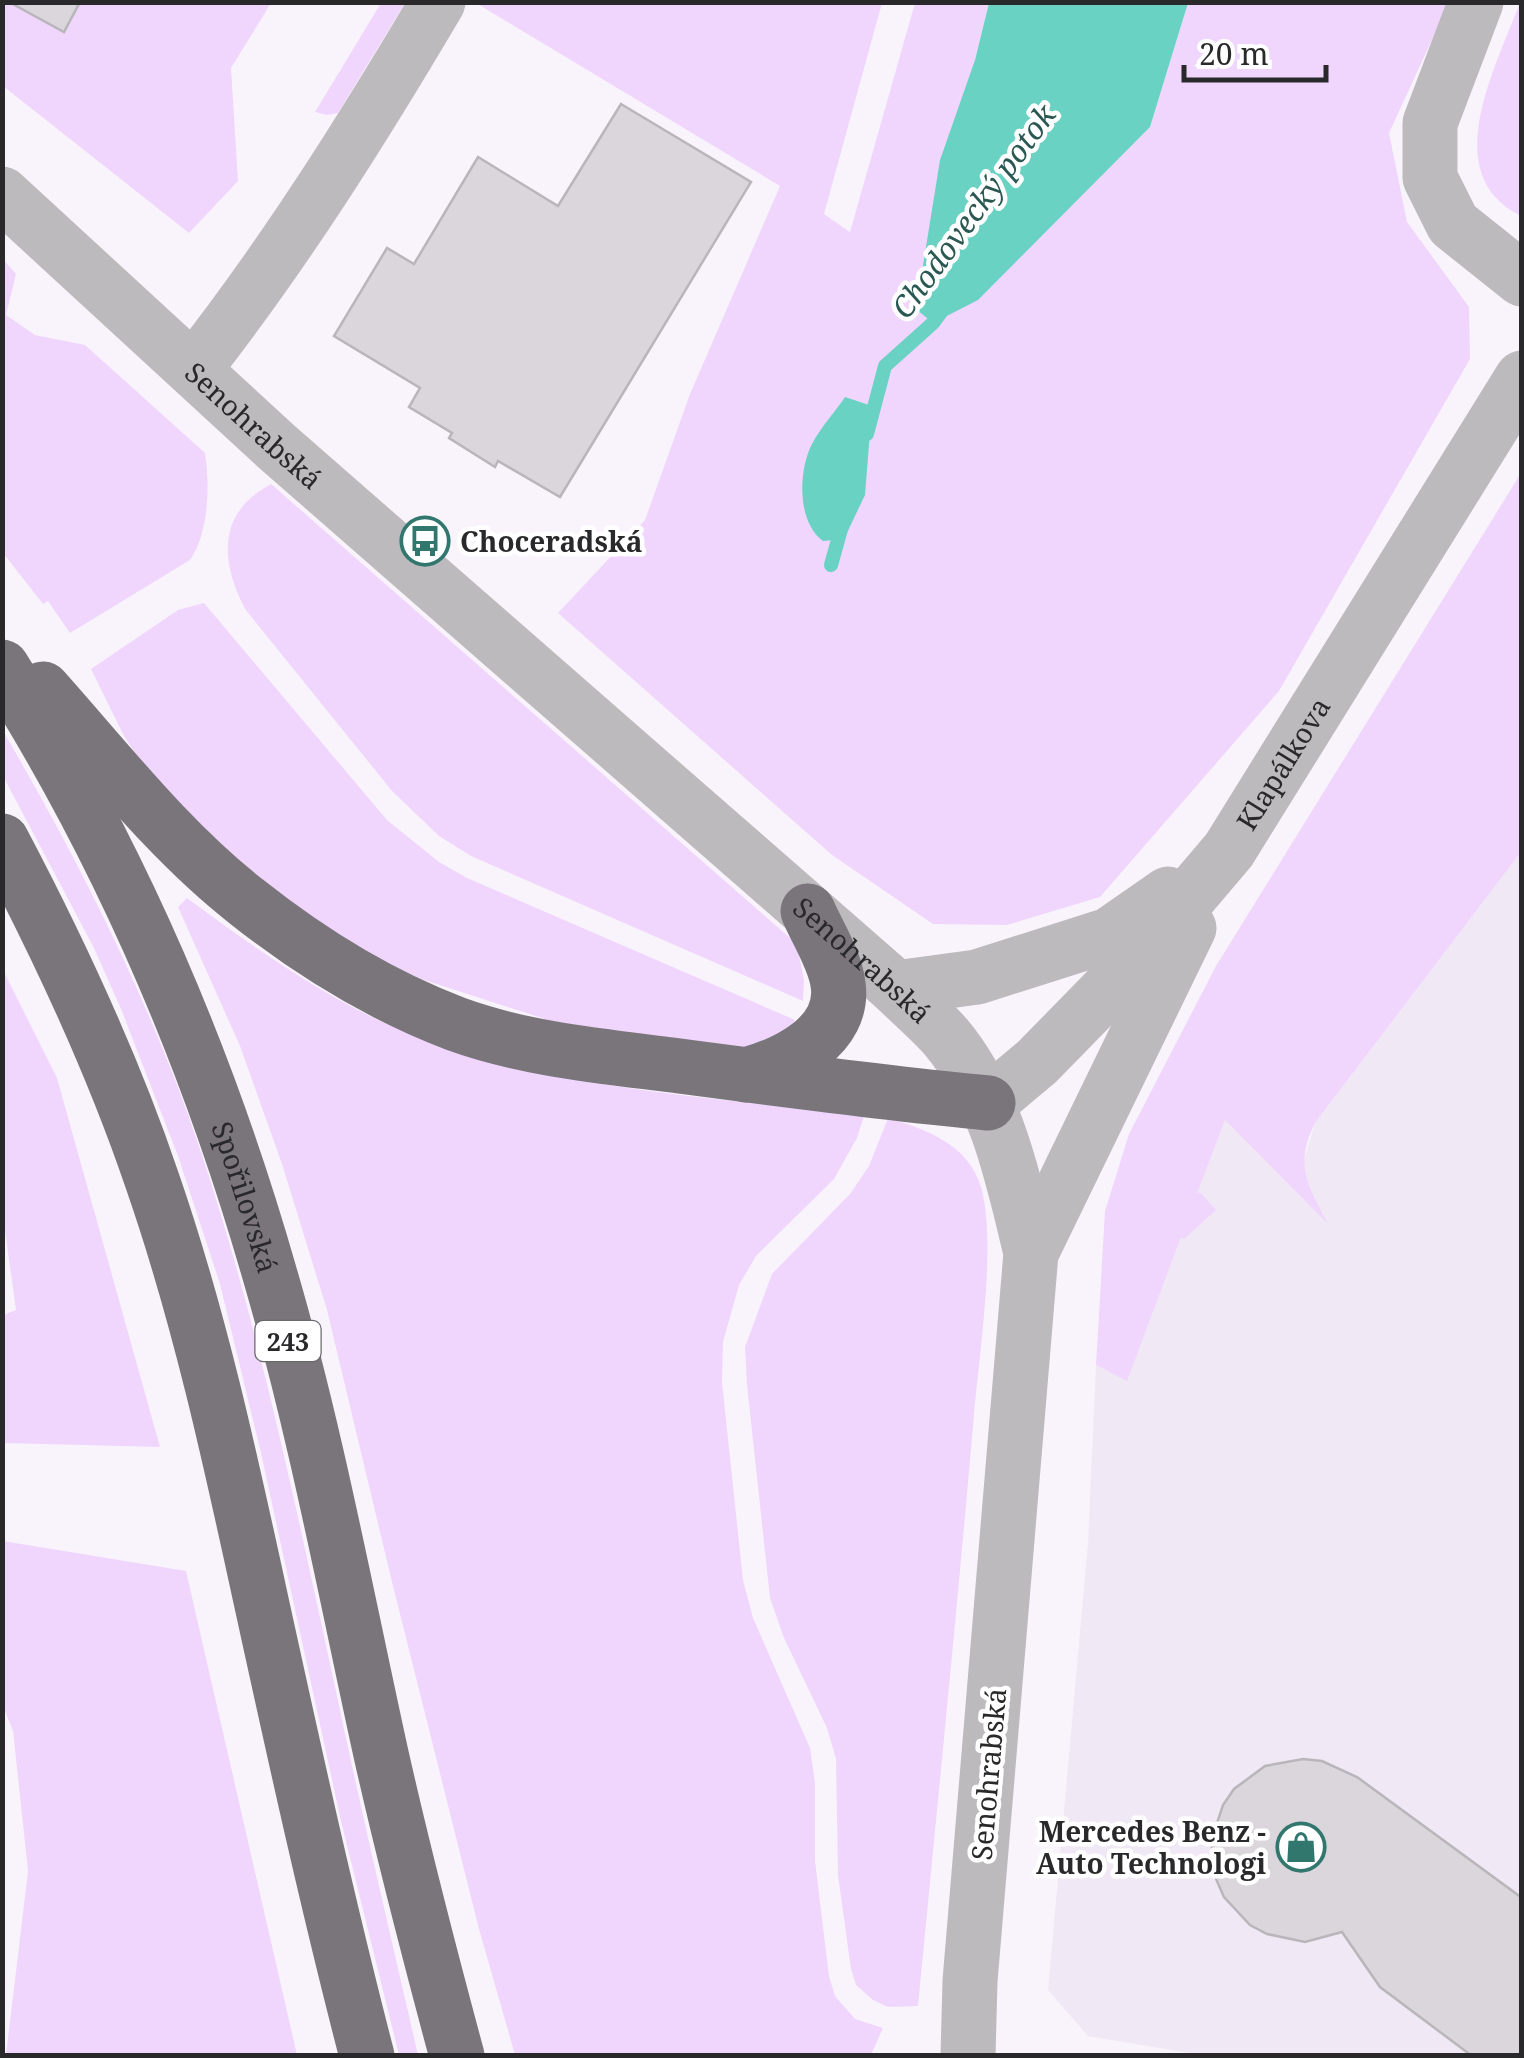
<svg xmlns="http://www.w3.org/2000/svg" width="1524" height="2058" font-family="'Noto Serif',serif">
	<rect width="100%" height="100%" fill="#f9f4fb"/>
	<polygon fill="#f1e8f5" points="1521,852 1521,2055 1202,2055 1088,2036 1048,1990 1088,1543 1096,1365 1127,1380 1225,1119 1325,1220 1306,1182 1303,1163 1315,1123"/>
	<g fill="#f0d6fd">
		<path d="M1520 2 1522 3 1521 216C1436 174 1497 66 1520 2Z"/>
		<polygon points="2,3 9,3 63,32 80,3 271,3 231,68 238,181 189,233 3,86"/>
		<polygon points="381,3 405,3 338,113 327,115 315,112"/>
		<polygon points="476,3 882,3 824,214 850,232 915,3 989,3 975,60 933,323 978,299 1150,127 1188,3 1449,3 1389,133 1407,222 1469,307 1470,359 1279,691 1100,897 1007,925 933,924 832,855 558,613 645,520 690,394 780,186"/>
		<path d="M3 259 16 274 6 315 35 335 85 345 205 453C210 486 209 532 190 560L70 633 48 601 43 604 3 553Z"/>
		<path d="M1521 473V852L1315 1123C1294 1165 1308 1186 1328 1224L1225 1120 1197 1194 1200 1192 1216 1210 1184 1239 1181 1237 1127 1381 1096 1365 1105 1211 1129 1134 1216 966Z"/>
		<path d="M271 484 797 944 804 981 803 1001 471 856 439 836 392 791 245 609C220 560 217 513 271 484Z"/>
		<polygon points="204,603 387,820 439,862 467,878 795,1020 788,1031 756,1051 645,1038 548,1020 418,978 358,948 285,901 161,796 123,734 91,669 178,610"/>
		<path d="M2 729C80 863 152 1005 201 1152 259 1327 296 1507 335 1687 361 1810 390 1933 418 2055H399L341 1821 261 1453 220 1284 178 1156 121 1009 94 948 3 776Z"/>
		<path d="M187 898C261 953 349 1015 437 1044 575 1090 721 1100 865 1113L857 1138 834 1179 756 1256 739 1285 723 1342 722 1382 743 1580 753 1618 810 1748 815 1783V1861L829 1976 835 1996 855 2019 883 2028 871 2055H515L479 1929 392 1582 327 1310 282 1164 240 1046 178 907Z"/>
		<polygon points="3,970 57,1078 160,1447 3,1443 3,1315 16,1310 2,1209"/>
		<path d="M888 1118C926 1129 969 1145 981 1187 997 1242 979 1355 974 1415 957 1612 937 1809 918 2006L888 2007 873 2000 856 1985 851 1969 838 1875 836 1759 827 1728 784 1638 770 1598 747 1385 745 1347 772 1274 850 1194 869 1166Z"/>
		<polygon points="3,1541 186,1571 297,2055 6,2055 28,1871 13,1731 3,1706"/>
	</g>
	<g fill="#69d2c3">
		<polygon points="989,3 1188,3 1150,127 978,300 933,323 916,309 940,160 975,60"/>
		<path d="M845 397 872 406 865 495 844 539 823 541C797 522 798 471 812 444 821 427 835 412 845 397Z"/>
	</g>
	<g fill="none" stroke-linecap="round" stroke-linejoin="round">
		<g stroke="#69d2c3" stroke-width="14">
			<polyline points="867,434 885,366 933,323 944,308"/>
			<polyline points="831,565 843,522"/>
		</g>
	</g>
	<g fill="#dad6dc" stroke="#b9b6bb" stroke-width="2.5">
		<polygon points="9,2 80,2 64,32"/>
		<polygon points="621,104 751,182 560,497 498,461 495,467 449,438 452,433 409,407 420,388 334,336 387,248 414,264 478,157 558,206"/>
		<polygon points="1303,1759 1322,1761 1357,1777 1522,1898 1522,2056 1472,2056 1380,1987 1342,1932 1305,1942 1267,1934 1250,1925 1224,1897 1216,1879 1211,1841 1223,1805 1234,1789 1265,1766"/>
	</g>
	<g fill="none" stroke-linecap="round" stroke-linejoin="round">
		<g stroke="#bcbabc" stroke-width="55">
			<polyline points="1476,2 1430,123 1430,178 1453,224 1522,279"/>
			<path id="s1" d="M2 194 277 447 896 988C912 1004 931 1020 946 1037 997 1098 1013 1178 1031 1253L970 1981 968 2056"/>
			<path d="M194 369C285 253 363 129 438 2"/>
			<polyline points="896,988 977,977 1109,935 1168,894"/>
			<path id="s2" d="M988 1103 1037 1062 1128 969 1229 850 1522 378"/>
			<polyline points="1031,1253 1189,928"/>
		</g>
		<g stroke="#79757a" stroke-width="55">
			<path id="s3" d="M2 667C121 855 209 1062 270 1275 316 1432 346 1595 381 1754 404 1856 430 1956 457 2056"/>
			<path d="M43 689C108 762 170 842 247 902 310 952 382 996 456 1024 525 1049 600 1056 672 1065 777 1079 882 1093 988 1103"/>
			<path d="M2 841C60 951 112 1062 152 1180 200 1318 231 1462 262 1605 295 1756 328 1906 367 2056"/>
			<path d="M746 1075C786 1064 846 1036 838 984 835 960 818 934 808 911"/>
		</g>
	</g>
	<defs>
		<g id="bus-ring" transform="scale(2.5)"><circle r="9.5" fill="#fff" stroke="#31776e" stroke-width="1.5"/><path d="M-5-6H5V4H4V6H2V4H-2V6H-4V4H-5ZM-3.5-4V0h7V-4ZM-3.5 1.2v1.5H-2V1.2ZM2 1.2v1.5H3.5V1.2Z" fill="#31776e"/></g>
		<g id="shop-ring" transform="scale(2.5)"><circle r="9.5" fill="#fff" stroke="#31776e" stroke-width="1.5"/><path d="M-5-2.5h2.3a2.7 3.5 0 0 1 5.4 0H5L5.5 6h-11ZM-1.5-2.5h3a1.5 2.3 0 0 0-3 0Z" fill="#31776e"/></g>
	</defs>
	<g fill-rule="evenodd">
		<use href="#bus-ring" x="425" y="541"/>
		<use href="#shop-ring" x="1301" y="1847"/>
	</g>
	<g text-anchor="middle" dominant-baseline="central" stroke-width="9" stroke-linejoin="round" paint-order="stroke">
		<rect fill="#fff" stroke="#69686a" stroke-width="2.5" x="255.5" y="1321" width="65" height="40" rx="8"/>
		<g font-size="25" font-weight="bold" fill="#29282a">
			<text x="288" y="1341">243</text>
		</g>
		<g font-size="28" fill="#29282a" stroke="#fff">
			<text stroke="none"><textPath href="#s1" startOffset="342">Senohrabská</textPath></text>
			<text stroke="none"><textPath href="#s2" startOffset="452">Klapálkova</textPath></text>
			<text stroke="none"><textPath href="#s1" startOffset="1152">Senohrabská</textPath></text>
			<text stroke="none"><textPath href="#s3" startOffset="585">Spořilovská</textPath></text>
			<text transform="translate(988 1774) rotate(-85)">Senohrabská</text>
		</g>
		<g font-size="28" font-weight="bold" fill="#29282a" stroke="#fff" text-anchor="start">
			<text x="460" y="541">Choceradská</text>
			<text x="1266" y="1831" text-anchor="end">Mercedes Benz -<tspan x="1266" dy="32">Auto Technologi</tspan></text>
		</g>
		<g font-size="30" font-style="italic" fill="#2a5852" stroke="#fff">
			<text transform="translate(973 211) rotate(-54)">Chodovecký potok</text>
		</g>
	</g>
	<rect width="1524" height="2058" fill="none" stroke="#29282a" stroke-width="10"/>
	<path d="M1184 65v15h142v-15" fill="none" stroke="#29282a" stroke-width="5"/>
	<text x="1199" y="65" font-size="30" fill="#29282a" stroke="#ffffff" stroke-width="8" paint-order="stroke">20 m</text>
</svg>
